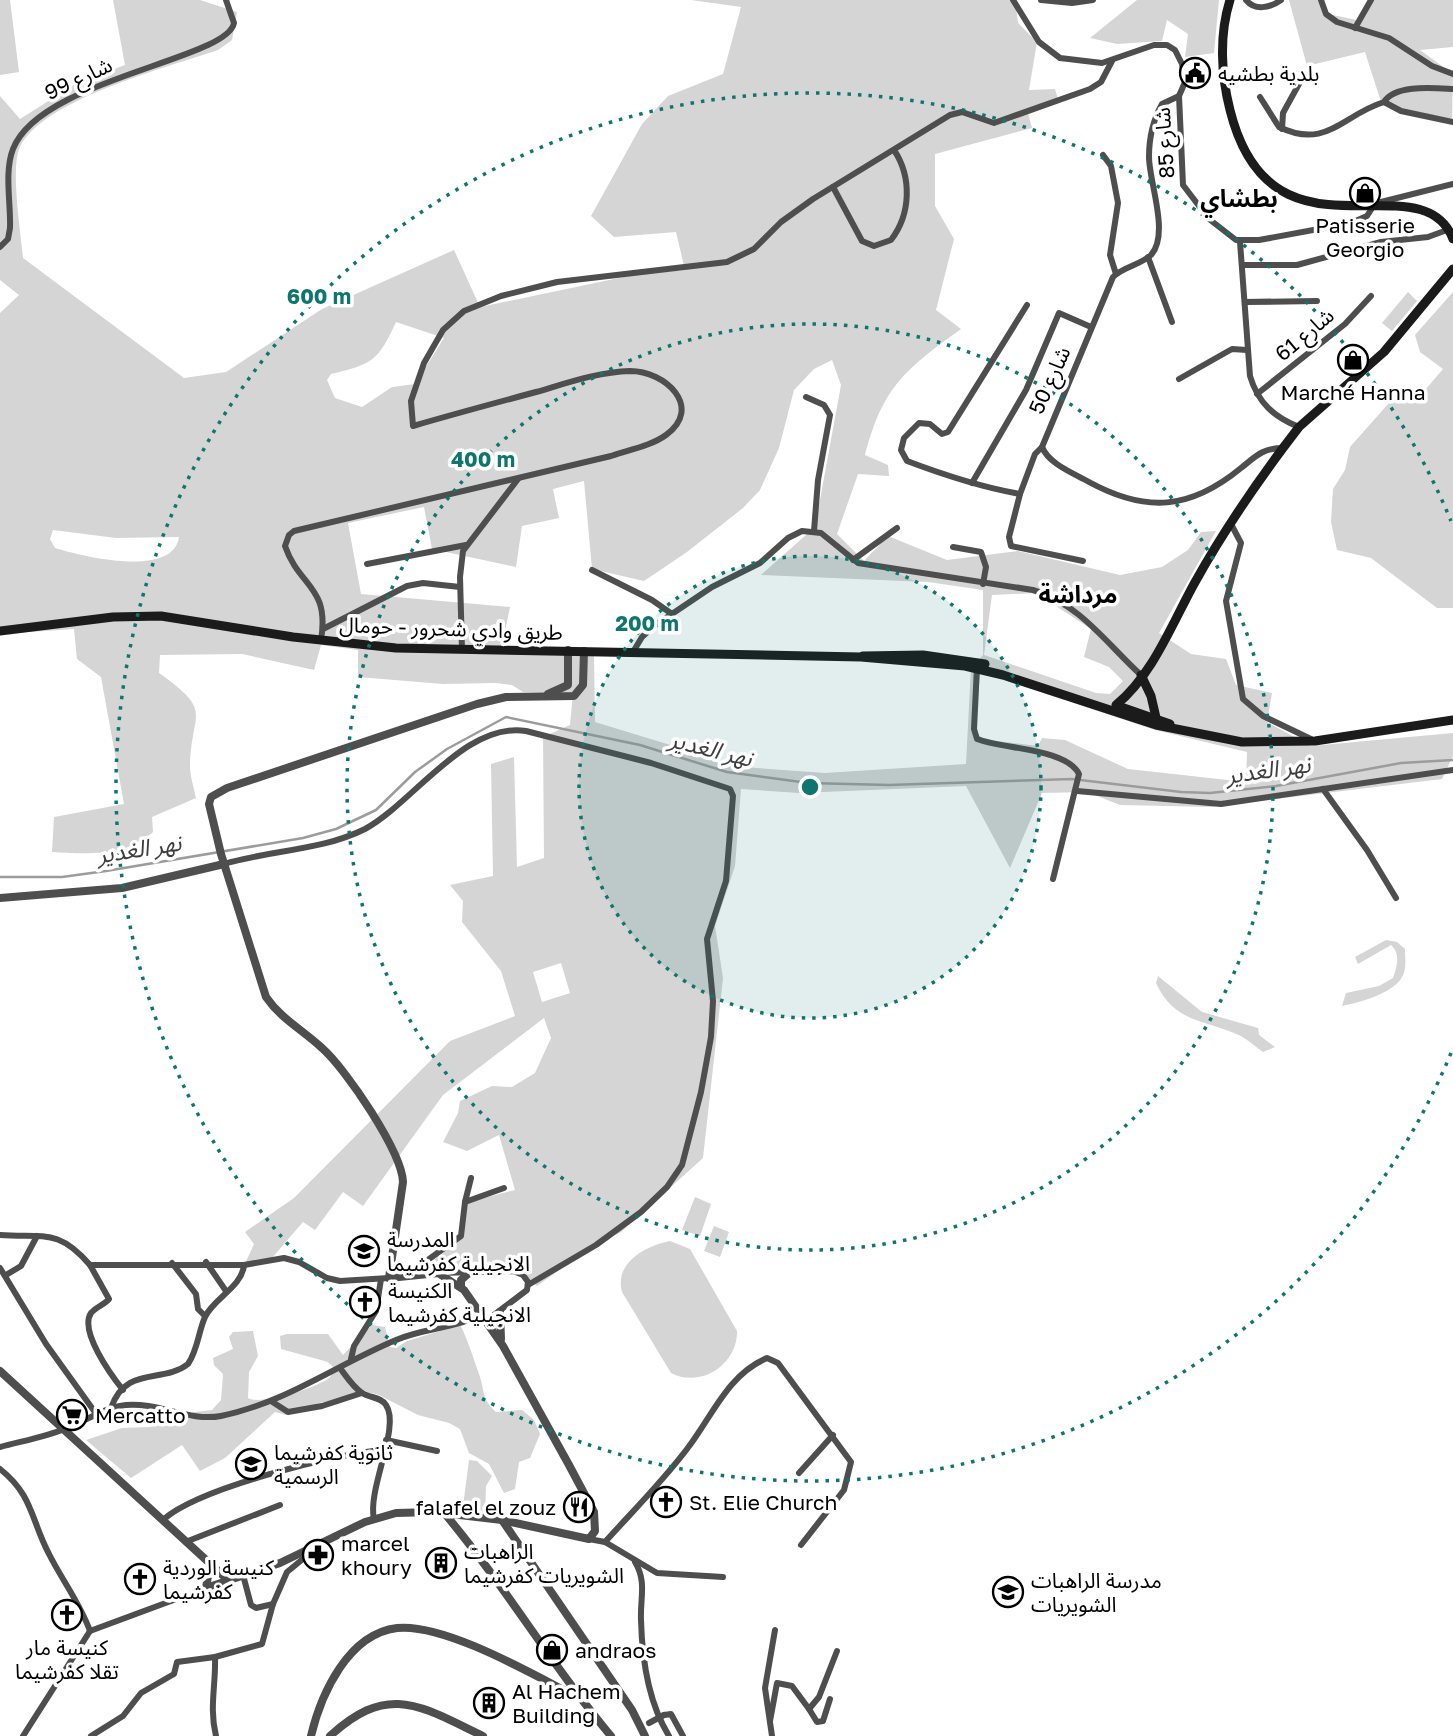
<svg xmlns="http://www.w3.org/2000/svg" width="1453" height="1736" font-family="'Golos Text','Noto Sans Arabic',sans-serif">
	<rect width="100%" height="100%" fill="#fff"/>
	<g fill="#d5d5d5" fill-rule="evenodd">
		<polygon points="0,0 10,0 19,72 0,75"/>
		<path d="M113 0H200L237 12 232 40 218 50C169 67 43 99 20 147 10 167 21 234 23 258L184 378 226 372 322 309 454 250 480 307 633 275 685 270 676 232 614 237 591 216 642 124 668 96 723 74 741 7 691 0H1015L1018 23 1037 42 1029 90 1055 89 1058 99 1027 109 1032 128 935 154V206L954 239 936 310 961 329C906 369 883 386 865 455L888 465 889 476 858 474 837 534 864 561 888 536 947 560 1018 551 1120 575 1162 567 1188 550 1201 532 1216 531 1159 633 1191 654 1226 659 1236 685 1272 693 1267 722 1311 746 1453 733V756L1442 779 1211 807 1120 805 1087 792 1042 793 1010 868 966 786 799 793 741 789 735 866 715 926 723 978 703 1158 620 1233 599 1241 537 1286 514 1265 432 1267 434 1260 462 1239 465 1203 515 1190 499 1135 467 1151 443 1142 458 1113 460 1101 492 1086 512 1087 535 1073 551 1038 544 1018 443 1095 363 1206 343 1192 315 1230 303 1222 271 1259 244 1266 254 1244 245 1232 294 1198 450 1041 515 1016 501 971 462 922 463 901 450 885 493 876 491 764 514 757 517 867 544 858 543 737 570 725 573 693 523 692 512 685 495 683 443 684 358 677V650L321 645 314 670 242 654 160 655 159 673C215 713 191 710 190 766 190 776 194 788 196 798L152 817 153 832C127 857 86 854 52 852L54 817 124 804 101 677 77 659 74 629 0 634V313L19 295 0 280V96L20 119 77 83 125 65ZM396 322 444 338 415 384 392 387 362 407 335 398 327 380 331 374C373 364 378 361 396 322ZM832 360 841 385 815 527 761 575 928 582 983 590V655L971 668 966 764 825 773 742 767 595 722 594 655 502 646 510 607 361 594 348 523 424 507 432 549 516 567 522 526 559 518 553 489 584 481 592 569 644 581 687 552 743 508 760 490 779 448 794 390 814 369ZM53 530 116 538 179 537C173 579 81 556 55 548L50 539ZM1036 593 1091 629 1084 657 1109 667 1123 681 1110 694 1096 693 984 655 992 595ZM980 672 1155 730 1247 752 1246 782 1128 769 1065 740 1042 738 1038 746 988 740 975 734ZM561 963 570 993 542 1002 533 972Z"/>
		<polygon points="1137,0 1219,0 1214,53 1185,57 1188,34 1167,20 1162,41 1117,44 1090,38"/>
		<polygon points="1289,0 1323,0 1328,14 1357,20 1374,0 1453,0 1453,47 1420,50 1453,74 1452,119 1382,105 1365,52 1307,66"/>
		<polygon points="1408,292 1417,301 1392,331 1382,323"/>
		<polygon points="1453,292 1453,608 1437,608 1371,558 1337,550 1331,522 1333,489 1345,470 1350,447 1389,403 1401,395 1426,389 1443,369 1420,352 1415,335"/>
		<path d="M1386 940 1397 942 1405 949C1405 959 1407 969 1402 977 1394 993 1358 1003 1342 1006L1346 993 1379 986 1393 978C1397 967 1401 954 1391 945L1358 964 1355 957Z"/>
		<path d="M1158 976 1202 1012 1258 1028 1259 1035 1275 1047 1263 1052C1256 1047 1248 1040 1241 1036 1205 1019 1175 1024 1156 983Z"/>
		<polygon points="695,1197 711,1204 700,1236 682,1230"/>
		<polygon points="714,1226 729,1232 720,1257 704,1251"/>
		<path d="M670 1241 690 1249 737 1331C738 1363 702 1389 671 1373L622 1292C614 1263 645 1246 670 1241Z"/>
		<path d="M444 1307 451 1308C464 1328 471 1351 479 1374 485 1390 481 1399 496 1412L522 1410 534 1420 540 1434 530 1458 519 1462 515 1489 504 1493 489 1464 469 1453 460 1429 449 1423 418 1415 379 1395 372 1393 319 1403 307 1410 286 1415 275 1412 225 1458 200 1471 182 1445 131 1478 86 1440 122 1428 150 1427 170 1415 212 1410 221 1400 223 1374 214 1365 213 1358 233 1349 229 1337 233 1332 253 1331 258 1356 249 1372 248 1398C259 1406 319 1387 329 1378 333 1374 332 1373 333 1367L328 1362 281 1349 280 1336 287 1334H328L343 1355 372 1325 385 1327 390 1347 396 1348 407 1341 440 1331V1312Z"/>
		<polygon points="469,1460 477,1461 492,1476 486,1486 485,1515 462,1514"/>
	</g>
	<g fill="none" stroke-linecap="round" stroke-linejoin="round">
		<polyline stroke="#9c9c9c" stroke-width="2.5" points="0,877 62,877 106,871 303,838 336,829 376,810 415,772 447,749 506,717 640,745 727,772 808,783 889,785 1072,779 1181,792 1210,793 1276,786 1401,763 1453,760"/>
		<g stroke="#4e4e4e" stroke-width="6">
			<polyline points="1013,0 1039,42 1060,58 1102,63 1154,45 1167,45 1175,50 1182,64 1185,82 1179,96 1183,185 1209,219 1236,240 1259,240 1351,223 1367,216 1374,205 1381,202 1453,184"/>
			<polyline points="1041,0 1072,3 1093,0"/>
			<path d="M1246 0C1255 11 1270 8 1281 0"/>
			<polyline points="1321,0 1326,14 1337,22 1389,38 1432,66 1453,74"/>
			<polyline points="1355,28 1371,0"/>
			<path d="M1453 89C1434 88 1395 84 1384 102L1401 111 1453 122"/>
			<path d="M1179 96 1162 104C1153 120 1149 140 1149 157 1149 182 1170 234 1151 255 1141 265 1124 266 1113 277L1042 447C1049 464 1073 473 1089 482 1146 513 1190 510 1241 468 1256 456 1263 448 1283 448"/>
			<path d="M1260 97 1279 127C1327 150 1342 115 1384 102"/>
			<polyline points="1282,129 1283,113 1305,73"/>
			<polyline points="1103,155 1111,166 1118,203 1110,255 1116,274"/>
			<path d="M833 187 862 241 874 246 891 240C911 214 912 177 894 150"/>
			<path d="M1240 242 1250 376C1258 403 1274 417 1299 427"/>
			<path d="M0 247 8 239 10 228C11 204 4 172 13 149 40 79 227 60 234 23L226 0"/>
			<polyline points="1148,257 1172,322"/>
			<polyline points="1243,265 1297,265 1381,242 1428,237 1447,230"/>
			<polyline points="1245,302 1317,301"/>
			<path d="M1027 305 948 432 942 434 930 424 919 423 904 438 901 450 907 461C944 475 980 487 1020 494L1035 454 1042 447"/>
			<polyline points="1179,379 1232,349 1247,350"/>
			<polyline points="1257,394 1345,324 1371,296"/>
			<polyline points="806,397 824,405 830,415 818,480 814,531"/>
			<polyline points="972,483 1026,390 1059,313 1091,327"/>
			<polyline points="1020,494 1009,537 1011,546 1083,561"/>
			<polyline points="1231,524 1241,543 1226,601 1243,699 1263,716 1313,740"/>
			<polyline points="953,547 981,552 986,567 983,584"/>
			<polyline points="853,560 897,528"/>
			<polyline points="367,564 466,545"/>
			<polyline points="592,570 652,600 672,614"/>
			<polyline points="323,629 407,586 423,583 460,587"/>
			<path d="M321 640C330 586 299 587 285 546L289 535 294 531 611 456C628 450 651 446 666 435 704 407 665 371 630 371 598 372 567 383 536 392 495 403 454 414 413 426L411 401 424 363 443 330 464 311 501 296 557 282 727 262 754 249 781 222 813 199 950 115 962 112 994 123 1090 89 1101 82 1112 61"/>
			<polyline points="462,650 460,577 463,551 518,479"/>
			<path d="M633 652 642 637 654 626 712 587 760 563 788 538 802 531 821 533 858 563 1033 590C1080 604 1106 643 1141 675"/>
			<path d="M977 667 974 729 977 739C1002 749 1066 748 1079 774L1053 879"/>
			<polyline points="1323,789 1367,850 1396,898"/>
			<polyline points="1077,791 1221,804 1453,770"/>
			<path d="M224 864C270 850 321 851 365 829 413 803 466 721 526 731L651 763 730 789 733 796 726 881 707 939 713 1001 711 1037 701 1092 682 1165 667 1187 641 1212 596 1245 528 1285"/>
			<polyline points="465,1202 471,1178"/>
			<path d="M0 1235C44 1238 58 1228 90 1265H244L284 1258 299 1262 327 1278 340 1281 389 1278"/>
			<polyline points="206,1262 226,1291"/>
			<polyline points="172,1263 196,1294 198,1309 205,1316"/>
			<path d="M90 1265 109 1299C104 1305 96 1307 91 1313 79 1331 111 1375 123 1390"/>
			<polyline points="0,1268 46,1344 97,1415"/>
			<polyline points="440,1273 513,1271 523,1275 528,1282 527,1290 486,1321"/>
			<polyline points="6,1275 21,1266 37,1236"/>
			<polyline points="407,1275 461,1236 465,1202 504,1188"/>
			<polyline points="351,1359 354,1346 376,1311 381,1279"/>
			<path d="M340 1368C346 1376 353 1387 362 1393 370 1398 381 1397 386 1405 401 1427 367 1489 374 1519"/>
			<polyline points="271,1401 288,1412 322,1406 362,1393"/>
			<path d="M111 1408C126 1365 163 1384 188 1364 198 1349 198 1333 205 1317 214 1298 242 1287 244 1265"/>
			<polyline points="386,1440 437,1451"/>
			<path d="M0 1447C22 1441 46 1437 67 1428 86 1421 105 1407 126 1405 158 1402 189 1422 221 1416 285 1403 336 1365 396 1340 424 1328 452 1329 482 1315"/>
			<path d="M0 1469C33 1495 31 1520 49 1554 62 1580 80 1603 90 1631"/>
			<polyline points="799,1473 833,1435"/>
			<path d="M164 1519C200 1488 334 1454 383 1450"/>
			<polyline points="589,1539 605,1542 657,1573 723,1577"/>
			<polyline points="188,1541 280,1505"/>
			<path d="M605 1542C632 1512 662 1482 687 1449 712 1417 727 1375 767 1358L778 1363 851 1462 844 1490 801 1545"/>
			<path d="M635 1562C647 1582 640 1598 641 1620 642 1660 648 1702 669 1736"/>
			<polyline points="243,1575 251,1605 256,1608 273,1604"/>
			<path d="M215 1657C216 1685 209 1708 216 1736"/>
			<polyline points="809,1709 817,1722 823,1721 830,1699"/>
			<polyline points="664,1715 671,1714 683,1736"/>
			<polyline points="770,1721 777,1683 792,1686 809,1709 819,1697 837,1651"/>
			<polyline points="23,1736 90,1631 206,1588"/>
			<polyline points="91,1736 123,1716 141,1693 174,1674 177,1662 215,1657 262,1644 273,1604 287,1572 315,1549"/>
			<polyline points="772,1736 765,1688 775,1630"/>
		</g>
		<g stroke="#4e4e4e" stroke-width="8">
			<polyline points="548,694 568,685 568,650"/>
			<polyline points="0,898 122,888 224,864"/>
			<polyline points="461,1287 461,1280 469,1273"/>
			<polyline points="500,1312 501,1339"/>
			<polyline points="0,1371 228,1580"/>
			<path d="M445 1514C505 1585 551 1665 611 1736"/>
			<polyline points="502,1520 632,1710 645,1736"/>
			<path d="M210 1564 206 1588 280 1563 365 1522 396 1513 434 1512 502 1520 589 1539 595 1531 594 1512 569 1465 503 1346 464 1290 438 1273 389 1278 403 1182C402 1152 346 1069 322 1048 303 1030 281 1019 266 997L221 854 209 804 211 797 227 788 477 704 506 697 574 696 583 685 584 651"/>
			<path d="M311 1736C321 1694 348 1634 397 1628 445 1623 534 1675 577 1697"/>
			<path d="M330 1736C389 1682 420 1706 483 1736"/>
		</g>
		<g stroke="#1b1b1b" stroke-width="9">
			<path d="M1230 0C1219 35 1221 75 1230 110 1271 275 1421 157 1453 239"/>
			<polyline points="0,631 113,617 161,616 293,637 396,648 861,657 965,666 1003,675 1156,725 1242,742 1315,741 1453,720"/>
			<polyline points="863,656 923,655 985,664"/>
			<polyline points="1141,675 1151,696 1157,722"/>
			<path d="M1116 705C1152 676 1172 624 1194 584 1220 537 1251 491 1283 448L1299 427 1384 352 1453 269"/>
			<polyline points="1121,707 1170,724"/>
		</g>
		<polyline stroke="#4e4e4e" stroke-width="6" points="649,1723 664,1715"/>
	</g>
	<circle cx="810" cy="787" r="231" fill="#0f766e" fill-opacity=".12"/>
	<g fill="none" stroke="#0f766e" stroke-width="3.5" stroke-dasharray="3.5 7">
		<circle cx="810" cy="787" r="231"/>
		<circle cx="810" cy="787" r="463"/>
		<path d="M1451 1053A694 694 0 1 1 1451 521"/>
	</g>
	<defs>
		<g id="civic-ring" transform="scale(1.575)"><circle r="9.5" fill="#fff" stroke="#000" stroke-width="1.5"/><path d="M-.6-6.5H3V-4.5H.6V-3L4-1V1h2V6H-6V1h2V-1L-.6-3ZM-1.2 2.5V6h2.4V2.5Z" fill="#000"/></g>
		<g id="shop-ring" transform="scale(1.575)"><circle r="9.5" fill="#fff" stroke="#000" stroke-width="1.5"/><path d="M-5-2.5h2.3a2.7 3.5 0 0 1 5.4 0H5L5.5 6h-11ZM-1.5-2.5h3a1.5 2.3 0 0 0-3 0Z" fill="#000"/></g>
		<g id="school-ring" transform="scale(1.575)"><circle r="9.5" fill="#fff" stroke="#000" stroke-width="1.5"/><path d="M0-5L7-2L0 1L-7-2ZM-4 1L0 2.5L4 1V4Q0 6-4 4Z" fill="#000"/></g>
		<g id="church-ring" transform="scale(1.575)"><circle r="9.5" fill="#fff" stroke="#000" stroke-width="1.5"/><path d="M-1.2-6h2.4v3.5h3.3v2.4h-3.3V6h-2.4V-.1h-3.3v-2.4h3.3Z" fill="#000"/></g>
		<g id="supermarket-ring" transform="scale(1.575)"><circle r="9.5" fill="#fff" stroke="#000" stroke-width="1.5"/><path d="M-6-5.5h2.5l.6 2H6L4.5 2H-2.5L-4.4-4H-6ZM-1.5 3.2a1.3 1.3 0 1 0 .1 0ZM3 3.2a1.3 1.3 0 1 0 .1 0Z" fill="#000"/></g>
		<g id="restaurant-ring" transform="scale(1.575)"><circle r="9.5" fill="#fff" stroke="#000" stroke-width="1.5"/><path d="M-5-6h1v4h1v-4h1v4h1v-4h1v5L-1.5 .5V6h-2V.5L-5-1ZM5-6V6H3V1.5H1.5Q1.5-4 5-6Z" fill="#000"/></g>
		<g id="pharmacy-ring" transform="scale(1.575)"><circle r="9.5" fill="#fff" stroke="#000" stroke-width="1.5"/><path d="M-2-6h4v4h4v4h-4v4h-4v-4h-4v-4h4Z" fill="#000"/></g>
		<g id="building-ring" transform="scale(1.575)"><circle r="9.5" fill="#fff" stroke="#000" stroke-width="1.5"/><path d="M-4-6H4V6H1V3H-1V6H-4ZM-2.5-4.3h1.7v1.8h-1.7ZM.8-4.3h1.7v1.8H.8ZM-2.5-1h1.7V.8h-1.7ZM.8-1h1.7V.8H.8Z" fill="#000"/></g>
	</defs>
	<g fill-rule="evenodd">
		<use href="#civic-ring" x="1195" y="73"/>
		<use href="#shop-ring" x="1365" y="193"/>
		<use href="#shop-ring" x="1353" y="360"/>
		<use href="#school-ring" x="364" y="1251"/>
		<use href="#church-ring" x="365" y="1302"/>
		<use href="#supermarket-ring" x="72" y="1415"/>
		<use href="#school-ring" x="251" y="1464"/>
		<use href="#church-ring" x="666" y="1502"/>
		<use href="#restaurant-ring" x="579" y="1507"/>
		<use href="#pharmacy-ring" x="318" y="1555"/>
		<use href="#building-ring" x="441" y="1563"/>
		<use href="#church-ring" x="140" y="1579"/>
		<use href="#school-ring" x="1008" y="1592"/>
		<use href="#church-ring" x="67" y="1615"/>
		<use href="#shop-ring" x="552" y="1650"/>
		<use href="#building-ring" x="489" y="1703"/>
	</g>
	<g text-anchor="middle" dominant-baseline="central" stroke-width="7" stroke-linejoin="round" paint-order="stroke">
		<g font-size="21" fill="#000" stroke="#fff" text-anchor="start">
			<text x="1218" y="73">بلدية بطشيه</text>
			<text x="1365" y="225" text-anchor="middle">Patisserie<tspan x="1365" dy="24">Georgio</tspan></text>
			<text x="1353" y="392" text-anchor="middle">Marché Hanna</text>
			<text x="387" y="1239">المدرسة<tspan x="387" dy="24">الانجيلية كفرشيما</tspan></text>
			<text x="388" y="1290">الكنيسة<tspan x="388" dy="24">الانجيلية كفرشيما</tspan></text>
			<text x="95" y="1415">Mercatto</text>
			<text x="274" y="1452">ثانوية كفرشيما<tspan x="274" dy="24">الرسمية</tspan></text>
			<text x="689" y="1502">St. Elie Church</text>
			<text x="556" y="1507" text-anchor="end">falafel el zouz</text>
			<text x="341" y="1543">marcel<tspan x="341" dy="24">khoury</tspan></text>
			<text x="464" y="1551">الراهبات<tspan x="464" dy="24">الشويريات كفرشيما</tspan></text>
			<text x="163" y="1567">كنيسة الوردية<tspan x="163" dy="24">كفرشيما</tspan></text>
			<text x="1031" y="1580">مدرسة الراهبات<tspan x="1031" dy="24">الشويريات</tspan></text>
			<text x="67" y="1647" text-anchor="middle">كنيسة مار<tspan x="67" dy="24">تقلا كفرشيما</tspan></text>
			<text x="575" y="1650">andraos</text>
			<text x="512" y="1691">Al Hachem<tspan x="512" dy="24">Building</tspan></text>
		</g>
		<g font-size="21" fill="#000" stroke="#fff">
			<text transform="translate(78 78) rotate(-25)">شارع 99</text>
			<text transform="translate(1164 143) rotate(-94)">شارع 85</text>
			<text transform="translate(1304 334) rotate(-40)">شارع 61</text>
			<text transform="translate(1049 380) rotate(-66)">شارع 50</text>
			<text transform="translate(451 628) rotate(2)">طريق وادي شحرور - حومال</text>
		</g>
		<g font-size="23" font-style="italic" fill="#3d3d3d" stroke="#fff">
			<text transform="translate(711 748) rotate(14)">نهر الغدير</text>
			<text transform="translate(1268 769) rotate(-8)">نهر الغدير</text>
			<text transform="translate(139 848) rotate(-9)">نهر الغدير</text>
		</g>
		<g font-size="24" font-weight="bold" fill="#000" stroke="#fff">
			<text x="1239" y="197">بطشاي</text>
			<text x="1078" y="593">مرداشة</text>
		</g>
	</g>
	<circle cx="810" cy="787" r="10" fill="#0f766e" stroke="#fff" stroke-width="3.5"/>
	<g font-size="21" text-anchor="middle" font-weight="bold" fill="#0f766e" stroke="#fff" stroke-width="7" stroke-linejoin="round" paint-order="stroke">
		<text x="319" y="304">600 m</text>
		<text x="483" y="467">400 m</text>
		<text x="647" y="631">200 m</text>
	</g>
</svg>
